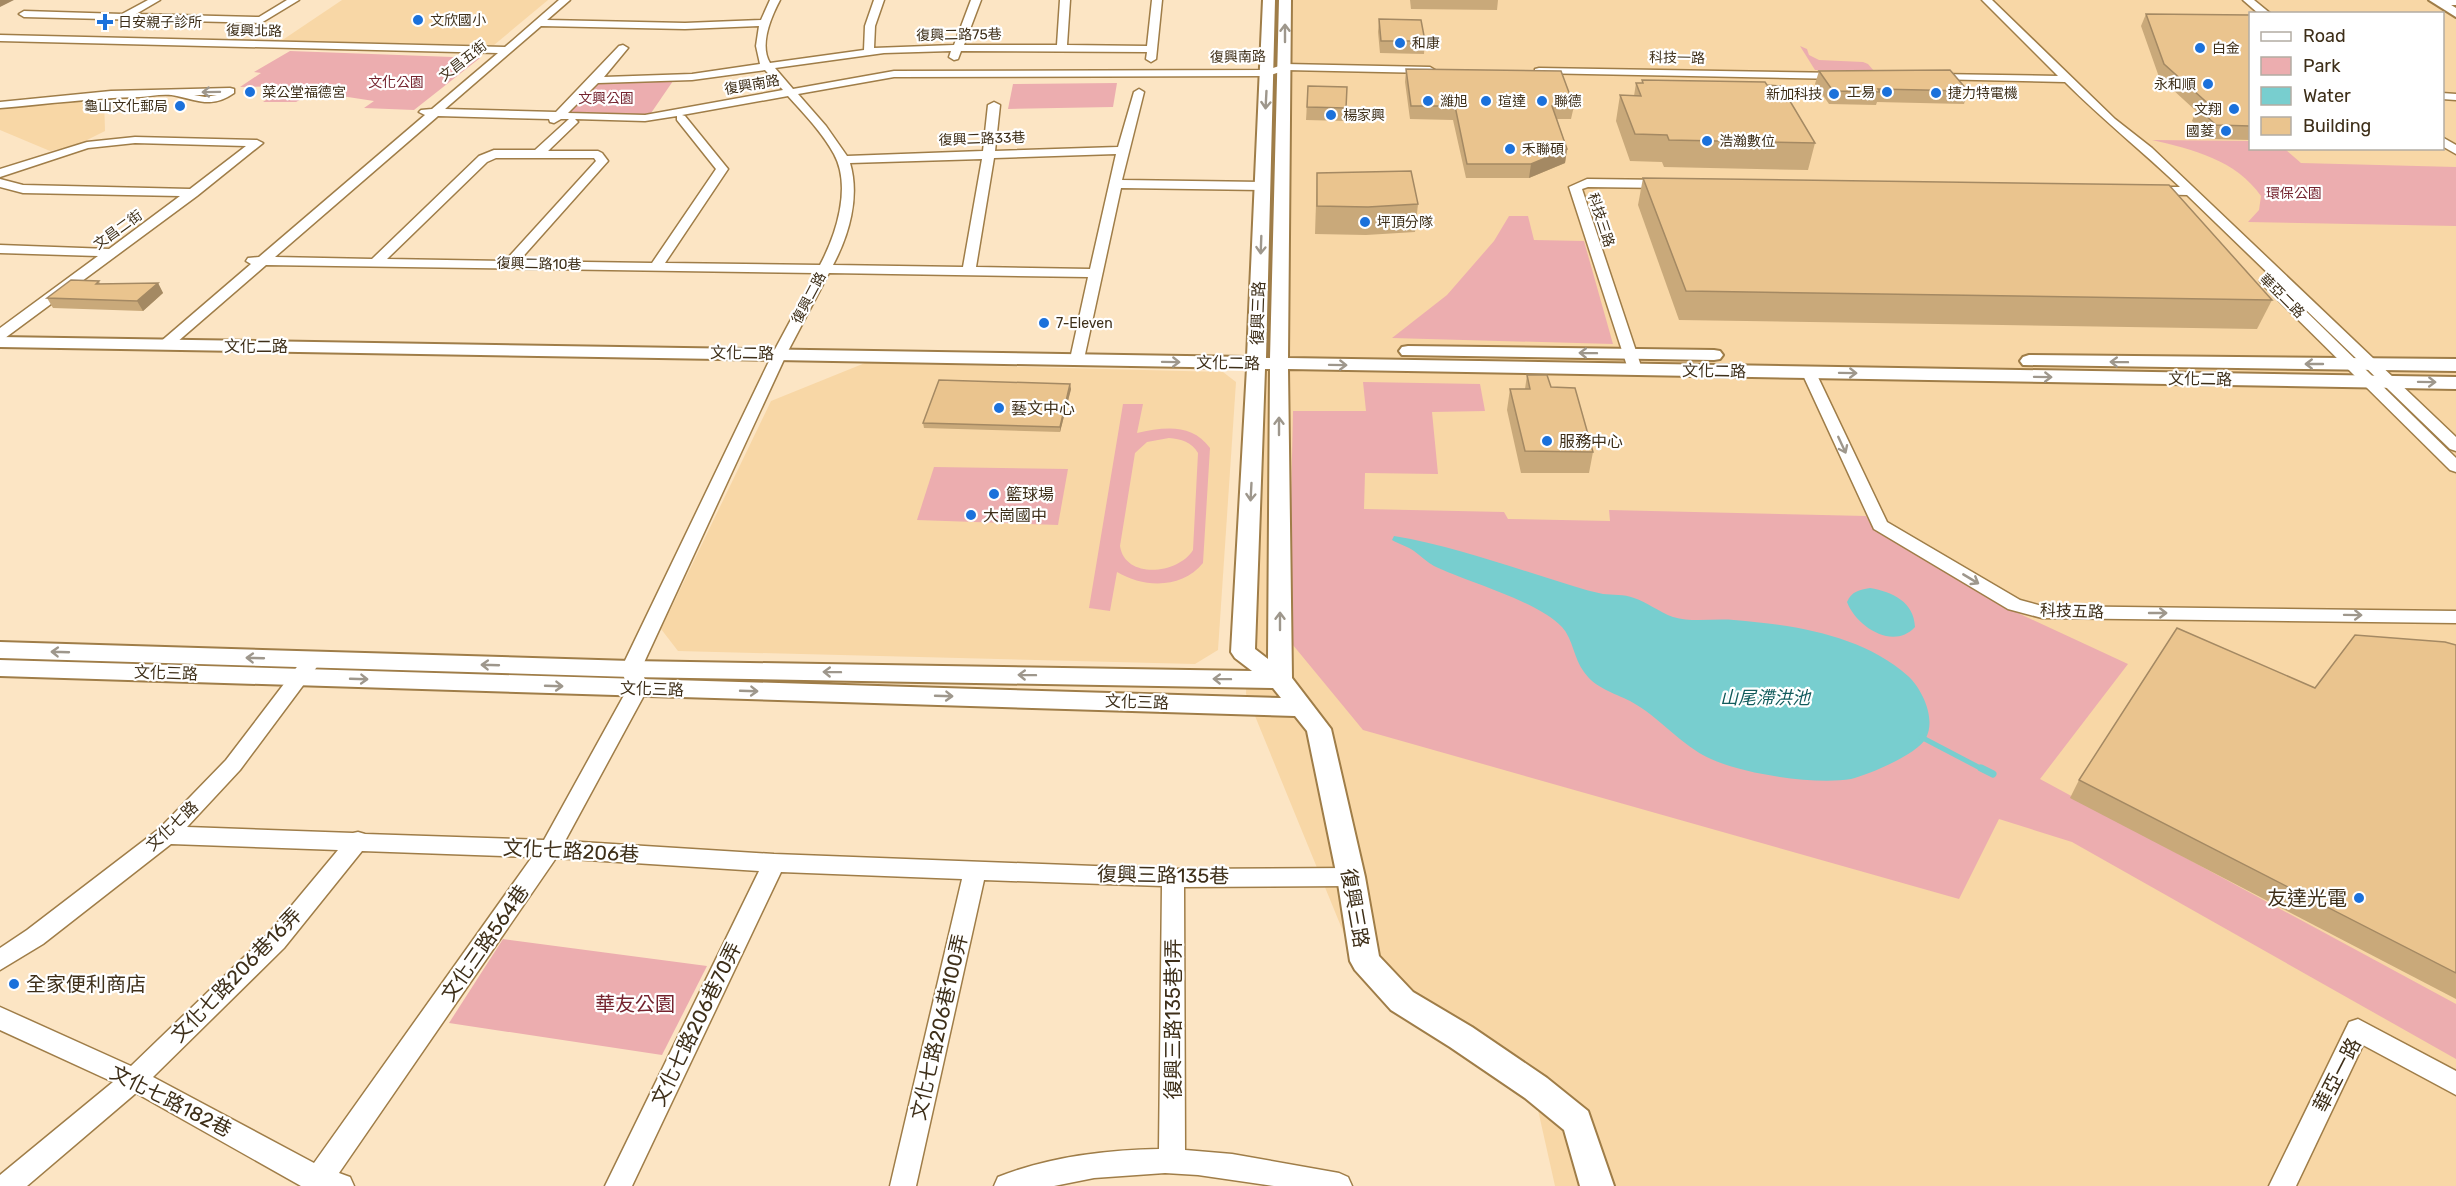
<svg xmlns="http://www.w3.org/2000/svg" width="2456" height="1186" font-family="Rubik,'Noto Sans TC',sans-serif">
	<rect width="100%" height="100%" fill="#fce5c4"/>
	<g fill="#f8d7a6" fill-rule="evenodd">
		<polygon points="342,0 548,0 494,45 281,41"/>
		<path d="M1274 0H2444L2456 7V1186H1555L1534 1092 1349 946 1246 694 1250 519ZM2250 14H2442V148H2250Z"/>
		<polygon points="104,97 105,131 77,145 50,151 0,130 0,109 33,103"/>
		<polygon points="865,363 1223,372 1236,382 1218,650 1195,664 678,651 661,629 771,401"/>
	</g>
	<g fill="#ecadaf" fill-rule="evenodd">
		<polygon points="1800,46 1807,49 1809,55 1819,60 1863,62 1868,64 1874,71 1815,70"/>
		<polygon points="290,51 480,58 414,110 364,108 374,101 315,92 296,102 263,102 287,86 240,87 261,73 254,72"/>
		<polygon points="599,81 673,81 649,116 565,113"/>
		<polygon points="1117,83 1113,107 1008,109 1013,84"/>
		<path d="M2152 140 2250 141V148L2285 149 2301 163 2456 167V226L2248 222 2259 210 2261 196C2236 160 2192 149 2152 140Z"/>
		<polygon points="1509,216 1528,216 1534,240 1584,241 1613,344 1392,338 1447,295 1494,241"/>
		<polygon points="1363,382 1480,384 1485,411 1432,412 1438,474 1365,473 1364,509 1504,512 1508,519 1610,521 1609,510 1866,516 1873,528 2005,607 2128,664 2040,779 2456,1004 2456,1059 2072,842 1999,819 1959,899 1363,730 1288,639 1293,411 1366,411"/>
		<path d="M1123 404H1143L1137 433C1164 427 1192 423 1210 448L1203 563C1182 589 1144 588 1117 572L1110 611 1089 608ZM1169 438C1181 439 1192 442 1198 453L1193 550C1179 574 1125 580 1120 546L1135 453 1147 442Z"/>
		<polygon points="934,467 1068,469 1058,525 917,520"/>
		<polygon points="503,939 707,966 662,1055 449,1023"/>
	</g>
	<g fill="#78cecf">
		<path d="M1394 536C1455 546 1513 568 1573 586 1583 589 1593 592 1603 594 1612 595 1624 594 1634 598 1647 602 1659 612 1673 617 1693 623 1714 618 1734 620 1794 625 1862 635 1908 676 1923 690 1936 719 1926 738 1918 754 1868 775 1851 779 1815 785 1743 774 1711 759 1680 745 1660 717 1630 701 1614 693 1595 688 1584 672 1574 659 1573 639 1562 627 1538 601 1467 582 1434 566 1427 562 1421 556 1414 551 1407 546 1399 544 1392 540Z"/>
		<path d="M1870 588C1893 592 1914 602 1915 627 1893 651 1856 626 1847 602 1852 591 1859 590 1870 588Z"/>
	</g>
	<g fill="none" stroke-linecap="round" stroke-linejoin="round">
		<polyline stroke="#78cecf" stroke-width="5" points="1921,737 1984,770"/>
		<polyline stroke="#78cecf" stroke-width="7" points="1981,768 1993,774"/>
		<g stroke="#9f7d48" stroke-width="3">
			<g id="minor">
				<polygon points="148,0 160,0 136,14 259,17 287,0 299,0 261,23 24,17 19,14 24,11 122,14"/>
				<path d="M559 0H570L547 20 685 23 761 20 770 0H780C771 17 759 45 770 63L864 50 865 26 874 0H884L875 26 874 48 954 45 971 0H981L964 45H1057L1060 0H1070L1067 45 1147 46 1152 0H1162L1156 59 1151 62 1146 59 1147 52 961 51 958 59 954 60 949 57 951 51 884 53 775 68 793 89 894 71 1267 70 1285 64 1430 67 1435 70 1430 73 1286 70 1268 76 894 77 798 94 826 126 847 156 983 151 988 105 994 102 1000 105 995 151 1118 147 1134 92 1139 89 1144 92 1122 180 1262 182 1268 186 1262 190 1121 188 1084 359 1077 363 1070 359 1088 277 829 273 787 353 641 669 648 688 565 841 774 854 1173 869 1351 868 1359 871 1362 877 1359 883 1351 886 1184 887 1185 1150 1232 1154 1339 1173 1348 1177 1352 1186H1274L1198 1175 1165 1173 1094 1178 1054 1186H994L998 1177C1048 1157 1105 1150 1159 1149L1162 886 984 880 916 1186H890L962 879 781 872 632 1186H605L759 871 556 858 339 1173 350 1177 354 1186H301L136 1093 27 1186H0V1175L113 1082 0 1030V1007L131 1066 268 934 338 850 171 844 43 944 0 970V948L27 930 159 829 226 760 306 655 313 653 320 655 322 660 240 770 187 827 353 833 358 832 365 834 544 840 628 688 621 669 773 353 816 273 266 265 169 349H159L157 346 159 343 251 264 246 261 248 258 259 257 425 115 419 112 421 110 432 109 498 53 0 41V35L505 47ZM541 26 685 29 759 26 756 46 760 64 692 74 604 77 628 48 623 45 619 46 556 112 445 109ZM765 70 783 90 645 115 568 113 598 83 692 80ZM788 96C804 114 822 132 834 154 852 187 836 235 820 265L665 263 728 169 685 116 682 115ZM438 116 549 119 550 122 554 123 561 119H569L535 150H494L479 156 372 259 275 257ZM677 116V120L716 169 652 263 519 261 608 161 602 153 598 151H548L576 124 578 122 575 119 645 121ZM1116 154 1090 269 976 267 994 158ZM496 158H594L596 161 505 261 387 259 487 162ZM982 159 963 267 833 265C849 235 860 197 850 163ZM362 851 532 857 314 1163 153 1077 284 948Z"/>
				<path d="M1982 0H1992L2115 119 2152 148 2456 437V451L2450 449 2187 195 2148 194V188L2152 187H2180C2142 151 2102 119 2065 82L1931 79 1930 77 1935 74 2058 76Z"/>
				<polygon points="2243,0 2254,0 2271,14 2259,14"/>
				<polygon points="2441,0 2456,0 2456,5 2438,5 2436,3"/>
				<polygon points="1539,68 1841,73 1846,76 1841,79 1535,73 1535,69"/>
				<path d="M230 88 234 89V93C213 108 199 101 177 96 166 93 151 96 140 97 93 98 46 104 0 108V102L111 91ZM194 95H217L205 97Z"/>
				<polygon points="2442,93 2456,94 2456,100 2442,99"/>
				<polygon points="135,137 257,140 263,143 197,196 5,338 0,339 0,328 98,256 0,253 0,245 109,249 180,196 23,193 0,187 0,179 23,185 190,189 246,146 135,143 88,148 0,177 0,169 87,142"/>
				<polygon points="2442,137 2456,145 2456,154 2442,146"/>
				<polygon points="1587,179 1666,180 1672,184 1666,188 1588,187 1582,189 1642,369 1640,372 1630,372 1628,369 1569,187"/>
				<polygon points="2267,277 2272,278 2456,458 2456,472 2450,470 2262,284 2260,281 2262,278"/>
				<polygon points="1809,369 1816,373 1887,522 2020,600 2042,606 2456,611 2456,623 2042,618 2008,609 1874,529 1802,373"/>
				<polygon points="2358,1019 2456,1071 2456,1095 2363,1045 2296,1186 2269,1186 2349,1022"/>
			</g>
		</g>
		<g stroke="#9f7d48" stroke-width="4">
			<g id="tertiary">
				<path d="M1263 0H1275L1266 358H1270L1279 0H1291L1288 358 2456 377V389L1288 369 1292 678 1331 729 1365 877 1379 956 1413 992 1472 1027 1547 1078 1588 1111 1614 1186H1580L1564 1130 1525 1098 1450 1047 1391 1010 1355 970 1350 961 1337 877 1307 731 1295 716 0 676V660L1281 698 1273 688 631 677 0 658V642L631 661 1252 671 1235 658 1231 652 1247 368 0 347V337L1247 357ZM1265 369H1270L1268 659 1255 649Z"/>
				<polygon points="2429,0 2443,0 2456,8 2456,17"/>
				<polygon points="1408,346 1714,350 1720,351 1723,355 1720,359 1714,360 1402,355 1399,351 1402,347"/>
				<polygon points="2029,355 2456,359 2456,371 2023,365 2020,361 2023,357"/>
			</g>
		</g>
		<use href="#minor" fill="#fff" fill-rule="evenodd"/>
		<use href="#tertiary" fill="#fff" fill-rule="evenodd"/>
	</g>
	<g fill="#c9a97a">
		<polygon points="1410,0 1498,0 1497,10 1411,9"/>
		<polygon points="2146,14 2250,15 2250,140 2210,139 2192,121 2196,111 2159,77 2141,26"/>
		<polygon points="1379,19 1425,41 1424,54 1380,53 1378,32"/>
		<polygon points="1406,69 1574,106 1571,119 1557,119 1567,149 1565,163 1529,178 1466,178 1453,120 1410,119 1405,82"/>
		<polygon points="1819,71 1968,91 1964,104 1877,102 1876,105 1829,104 1815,84"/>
		<polygon points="1642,80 1767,85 1815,143 1808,170 1664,167 1662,162 1630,161 1616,121 1620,95 1634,96 1636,83 1642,83"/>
		<polygon points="1308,86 1347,87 1345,121 1306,120"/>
		<polygon points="1317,173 1418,204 1415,232 1366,235 1315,234"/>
		<polygon points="1643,178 2272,300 2257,329 1679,320 1638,205"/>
		<polygon points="99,281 100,284 158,283 163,293 143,311 53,308 47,298"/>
		<polygon points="1527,375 1551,387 1593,452 1589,473 1521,473 1507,410 1510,389 1525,389"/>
		<polygon points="1071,389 1060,432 924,428 923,423"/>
		<polygon points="2456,645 2456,999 2070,798 2079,780 2315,688"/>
	</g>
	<g fill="#a48963">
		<polygon points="0,0 14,0 0,7"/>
		<polygon points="1567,149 1565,163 1529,178 1531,164"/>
		<polygon points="158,283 163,293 143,311 137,301"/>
		<polygon points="1070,384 1071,389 1060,432 1060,427"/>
	</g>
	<g fill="#eac48e" stroke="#a48963" stroke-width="1.5">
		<polygon points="2146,14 2250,15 2250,126 2216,125 2198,108 2213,108 2164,64"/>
		<polygon points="1379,19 1421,20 1425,41 1381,41"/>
		<polygon points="1406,69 1561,71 1574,106 1552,106 1567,149 1531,164 1467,164 1455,106 1411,106"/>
		<polygon points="1950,70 1968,91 1878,89 1880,92 1833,91 1819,71"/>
		<polygon points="1642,80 1765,82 1767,85 1781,86 1815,143 1669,140 1667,135 1635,134 1620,95 1641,96 1636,83 1643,83"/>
		<polygon points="1308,86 1347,87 1346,108 1307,107"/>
		<polygon points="1411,171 1418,204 1368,207 1317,206 1317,173"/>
		<polygon points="1643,178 2169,185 2272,300 1686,291"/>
		<polygon points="71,280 99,281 96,284 158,283 137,301 47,298"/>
		<polygon points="1527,375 1547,375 1551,387 1575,388 1593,452 1525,451 1510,389 1530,389"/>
		<polygon points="939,380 1070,384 1060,427 923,423"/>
		<polygon points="2177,628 2315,688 2355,635 2445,642 2456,645 2456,973 2079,780"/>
	</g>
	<defs><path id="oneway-shaft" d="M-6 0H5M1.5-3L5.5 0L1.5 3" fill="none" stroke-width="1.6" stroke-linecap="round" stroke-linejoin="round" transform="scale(1.5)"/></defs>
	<g stroke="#9e978c">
		<use href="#oneway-shaft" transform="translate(1285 33) rotate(-90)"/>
		<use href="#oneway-shaft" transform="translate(211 92) rotate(179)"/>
		<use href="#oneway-shaft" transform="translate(1266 100) rotate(93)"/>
		<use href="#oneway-shaft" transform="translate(1261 245) rotate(92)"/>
		<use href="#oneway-shaft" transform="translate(1588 353) rotate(-179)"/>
		<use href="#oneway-shaft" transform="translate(1171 362) rotate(1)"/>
		<use href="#oneway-shaft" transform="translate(2119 362) rotate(-179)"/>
		<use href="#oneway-shaft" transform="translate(2314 364) rotate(180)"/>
		<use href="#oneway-shaft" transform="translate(1338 365) rotate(1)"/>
		<use href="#oneway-shaft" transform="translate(1848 373) rotate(1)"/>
		<use href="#oneway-shaft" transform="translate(2043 377) rotate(1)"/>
		<use href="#oneway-shaft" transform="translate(2427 382) rotate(1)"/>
		<use href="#oneway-shaft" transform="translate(1279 426) rotate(-90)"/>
		<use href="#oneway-shaft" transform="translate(1842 445) rotate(65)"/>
		<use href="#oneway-shaft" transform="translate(1251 492) rotate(93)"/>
		<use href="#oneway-shaft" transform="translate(1971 579) rotate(31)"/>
		<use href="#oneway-shaft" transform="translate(2158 613)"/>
		<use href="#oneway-shaft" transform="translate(2353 615) rotate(1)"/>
		<use href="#oneway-shaft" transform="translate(1280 621) rotate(-90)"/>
		<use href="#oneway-shaft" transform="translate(60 652) rotate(-178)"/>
		<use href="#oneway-shaft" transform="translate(255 658) rotate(-178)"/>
		<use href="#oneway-shaft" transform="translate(490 665) rotate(-178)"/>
		<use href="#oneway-shaft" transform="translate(832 672) rotate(-179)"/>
		<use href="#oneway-shaft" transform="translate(1027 675) rotate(-179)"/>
		<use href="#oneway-shaft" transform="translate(359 679) rotate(2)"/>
		<use href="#oneway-shaft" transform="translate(1222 679) rotate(-179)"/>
		<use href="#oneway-shaft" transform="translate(554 686) rotate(2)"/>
		<use href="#oneway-shaft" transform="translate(749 691) rotate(2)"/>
		<use href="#oneway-shaft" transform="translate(944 696) rotate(2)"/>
	</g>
	<g fill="#1b71db" stroke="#fff" stroke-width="2">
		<circle cx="418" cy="20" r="6"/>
		<path d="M102 13h6v6h6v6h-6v6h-6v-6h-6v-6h6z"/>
		<circle cx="1400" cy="43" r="6"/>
		<circle cx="2200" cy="48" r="6"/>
		<circle cx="2208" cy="84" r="6"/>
		<circle cx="250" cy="92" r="6"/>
		<circle cx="1887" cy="92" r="6"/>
		<circle cx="1936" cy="93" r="6"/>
		<circle cx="1834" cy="94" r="6"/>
		<circle cx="1428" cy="101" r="6"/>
		<circle cx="1486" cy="101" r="6"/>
		<circle cx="1542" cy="101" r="6"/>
		<circle cx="180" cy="106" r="6"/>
		<circle cx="2234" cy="109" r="6"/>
		<circle cx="1331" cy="115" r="6"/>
		<circle cx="2226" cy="131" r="6"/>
		<circle cx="1707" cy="141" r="6"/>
		<circle cx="1510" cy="149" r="6"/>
		<circle cx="1365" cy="222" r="6"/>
		<circle cx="1044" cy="323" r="6"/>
		<circle cx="999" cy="408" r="6"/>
		<circle cx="1547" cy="441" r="6"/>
		<circle cx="994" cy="494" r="6"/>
		<circle cx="971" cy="515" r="6"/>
		<circle cx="2359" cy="898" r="6"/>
		<circle cx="14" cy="984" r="6"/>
	</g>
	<g text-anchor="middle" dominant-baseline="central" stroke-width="4.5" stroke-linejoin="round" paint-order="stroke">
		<g font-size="14" fill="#3e2f19" stroke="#fff" text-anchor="start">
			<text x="430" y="20">文欣國小</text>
			<text x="118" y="22">日安親子診所</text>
			<text x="1412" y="43">和康</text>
			<text x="2212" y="48">白金</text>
			<text x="2196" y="84" text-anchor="end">永和順</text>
			<text x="262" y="92">菜公堂福德宮</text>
			<text x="1875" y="92" text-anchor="end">工易</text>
			<text x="1948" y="93">捷力特電機</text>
			<text x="1822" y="94" text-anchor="end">新加科技</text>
			<text x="1440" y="101">濰旭</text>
			<text x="1498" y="101">瑄達</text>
			<text x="1554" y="101">聯德</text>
			<text x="168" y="106" text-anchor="end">龜山文化郵局</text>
			<text x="2222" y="109" text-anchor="end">文翔</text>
			<text x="1343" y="115">楊家興</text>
			<text x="2214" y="131" text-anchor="end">國菱</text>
			<text x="1719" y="141">浩瀚數位</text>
			<text x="1522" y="149">禾聯碩</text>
			<text x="1377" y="222">坪頂分隊</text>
			<text x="1056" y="323">7-Eleven</text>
		</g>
		<g font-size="14" fill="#3e2f19" stroke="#fff">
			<text transform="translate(254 31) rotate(1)">復興北路</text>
			<text transform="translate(959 35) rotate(-1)">復興二路75巷</text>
			<text transform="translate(1238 57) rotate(-1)">復興南路</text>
			<text transform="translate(1677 58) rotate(1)">科技一路</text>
			<text transform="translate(463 61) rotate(-38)">文昌五街</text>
			<text transform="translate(752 85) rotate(-10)">復興南路</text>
			<text transform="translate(982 139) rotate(-2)">復興二路33巷</text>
			<text transform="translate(1601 220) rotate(72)">科技三路</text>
			<text transform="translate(118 230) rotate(-36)">文昌二街</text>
			<text transform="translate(539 264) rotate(1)">復興二路10巷</text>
			<text transform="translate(2282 296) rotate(45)">華亞二路</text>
			<text transform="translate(809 298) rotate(-62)">復興二路</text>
		</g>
		<g font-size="14" fill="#75242f" stroke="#fff">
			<text x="396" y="82">文化公園</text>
			<text x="606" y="98">文興公園</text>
			<text x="2294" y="193">環保公園</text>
		</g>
		<g font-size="16" fill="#3e2f19" stroke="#fff">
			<text transform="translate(1258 313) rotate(-88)">復興三路</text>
			<text x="256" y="346">文化二路</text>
			<text transform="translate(742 353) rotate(1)">文化二路</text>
			<text transform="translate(1228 363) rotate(1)">文化二路</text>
			<text transform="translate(1714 371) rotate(1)">文化二路</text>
			<text transform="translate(2200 379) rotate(1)">文化二路</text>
			<text transform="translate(2072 611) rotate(2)">科技五路</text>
			<text transform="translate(166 673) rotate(2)">文化三路</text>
			<text transform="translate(652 689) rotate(2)">文化三路</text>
			<text transform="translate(1137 702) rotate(2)">文化三路</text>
			<text transform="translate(172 826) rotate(-43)">文化七路</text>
		</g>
		<g font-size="16" fill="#3e2f19" stroke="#fff" text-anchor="start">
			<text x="1011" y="408">藝文中心</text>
			<text x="1559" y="441">服務中心</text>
			<text x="1006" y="494">籃球場</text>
			<text x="983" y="515">大崗國中</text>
		</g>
		<g font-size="18" font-style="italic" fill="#115b5c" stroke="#fff">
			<text x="1765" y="698">山尾滯洪池</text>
		</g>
		<g font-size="20" fill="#3e2f19" stroke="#fff">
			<text transform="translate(571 851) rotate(3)">文化七路206巷</text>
			<text transform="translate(1163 875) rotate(1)">復興三路135巷</text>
			<text transform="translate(1355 908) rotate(80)">復興三路</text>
			<text transform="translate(485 943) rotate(-55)">文化三路564巷</text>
			<text transform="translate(236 975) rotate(-46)">文化七路206巷16弄</text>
			<text transform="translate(1173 1019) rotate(-90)">復興三路135巷1弄</text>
			<text transform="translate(696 1024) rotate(-64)">文化七路206巷70弄</text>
			<text transform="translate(939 1027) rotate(-77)">文化七路206巷100弄</text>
			<text transform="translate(2337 1075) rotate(-63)">華亞一路</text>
			<text transform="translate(171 1101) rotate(27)">文化七路182巷</text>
		</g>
		<g font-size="20" fill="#3e2f19" stroke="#fff" text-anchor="end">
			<text x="2347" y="898">友達光電</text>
			<text x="26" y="984" text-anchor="start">全家便利商店</text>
		</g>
		<g font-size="20" fill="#75242f" stroke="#fff">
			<text x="635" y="1004">華友公園</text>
		</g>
	</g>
	<rect x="2249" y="12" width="195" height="138" fill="#ffffff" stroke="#b2aca3" stroke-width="1.5"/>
	<rect x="2261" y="32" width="30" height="9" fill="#ffffff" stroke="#b2aca3" stroke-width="1.5"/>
	<text x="2303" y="42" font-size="18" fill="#3e2f19">Road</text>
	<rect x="2261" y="57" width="30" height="18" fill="#ecadaf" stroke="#b2aca3" stroke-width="1.5"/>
	<text x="2303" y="72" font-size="18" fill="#3e2f19">Park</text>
	<rect x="2261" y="87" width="30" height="18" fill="#78cecf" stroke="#b2aca3" stroke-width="1.5"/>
	<text x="2303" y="102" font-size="18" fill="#3e2f19">Water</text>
	<rect x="2261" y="117" width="30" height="18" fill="#eac48e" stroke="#b2aca3" stroke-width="1.5"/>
	<text x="2303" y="132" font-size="18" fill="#3e2f19">Building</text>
</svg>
